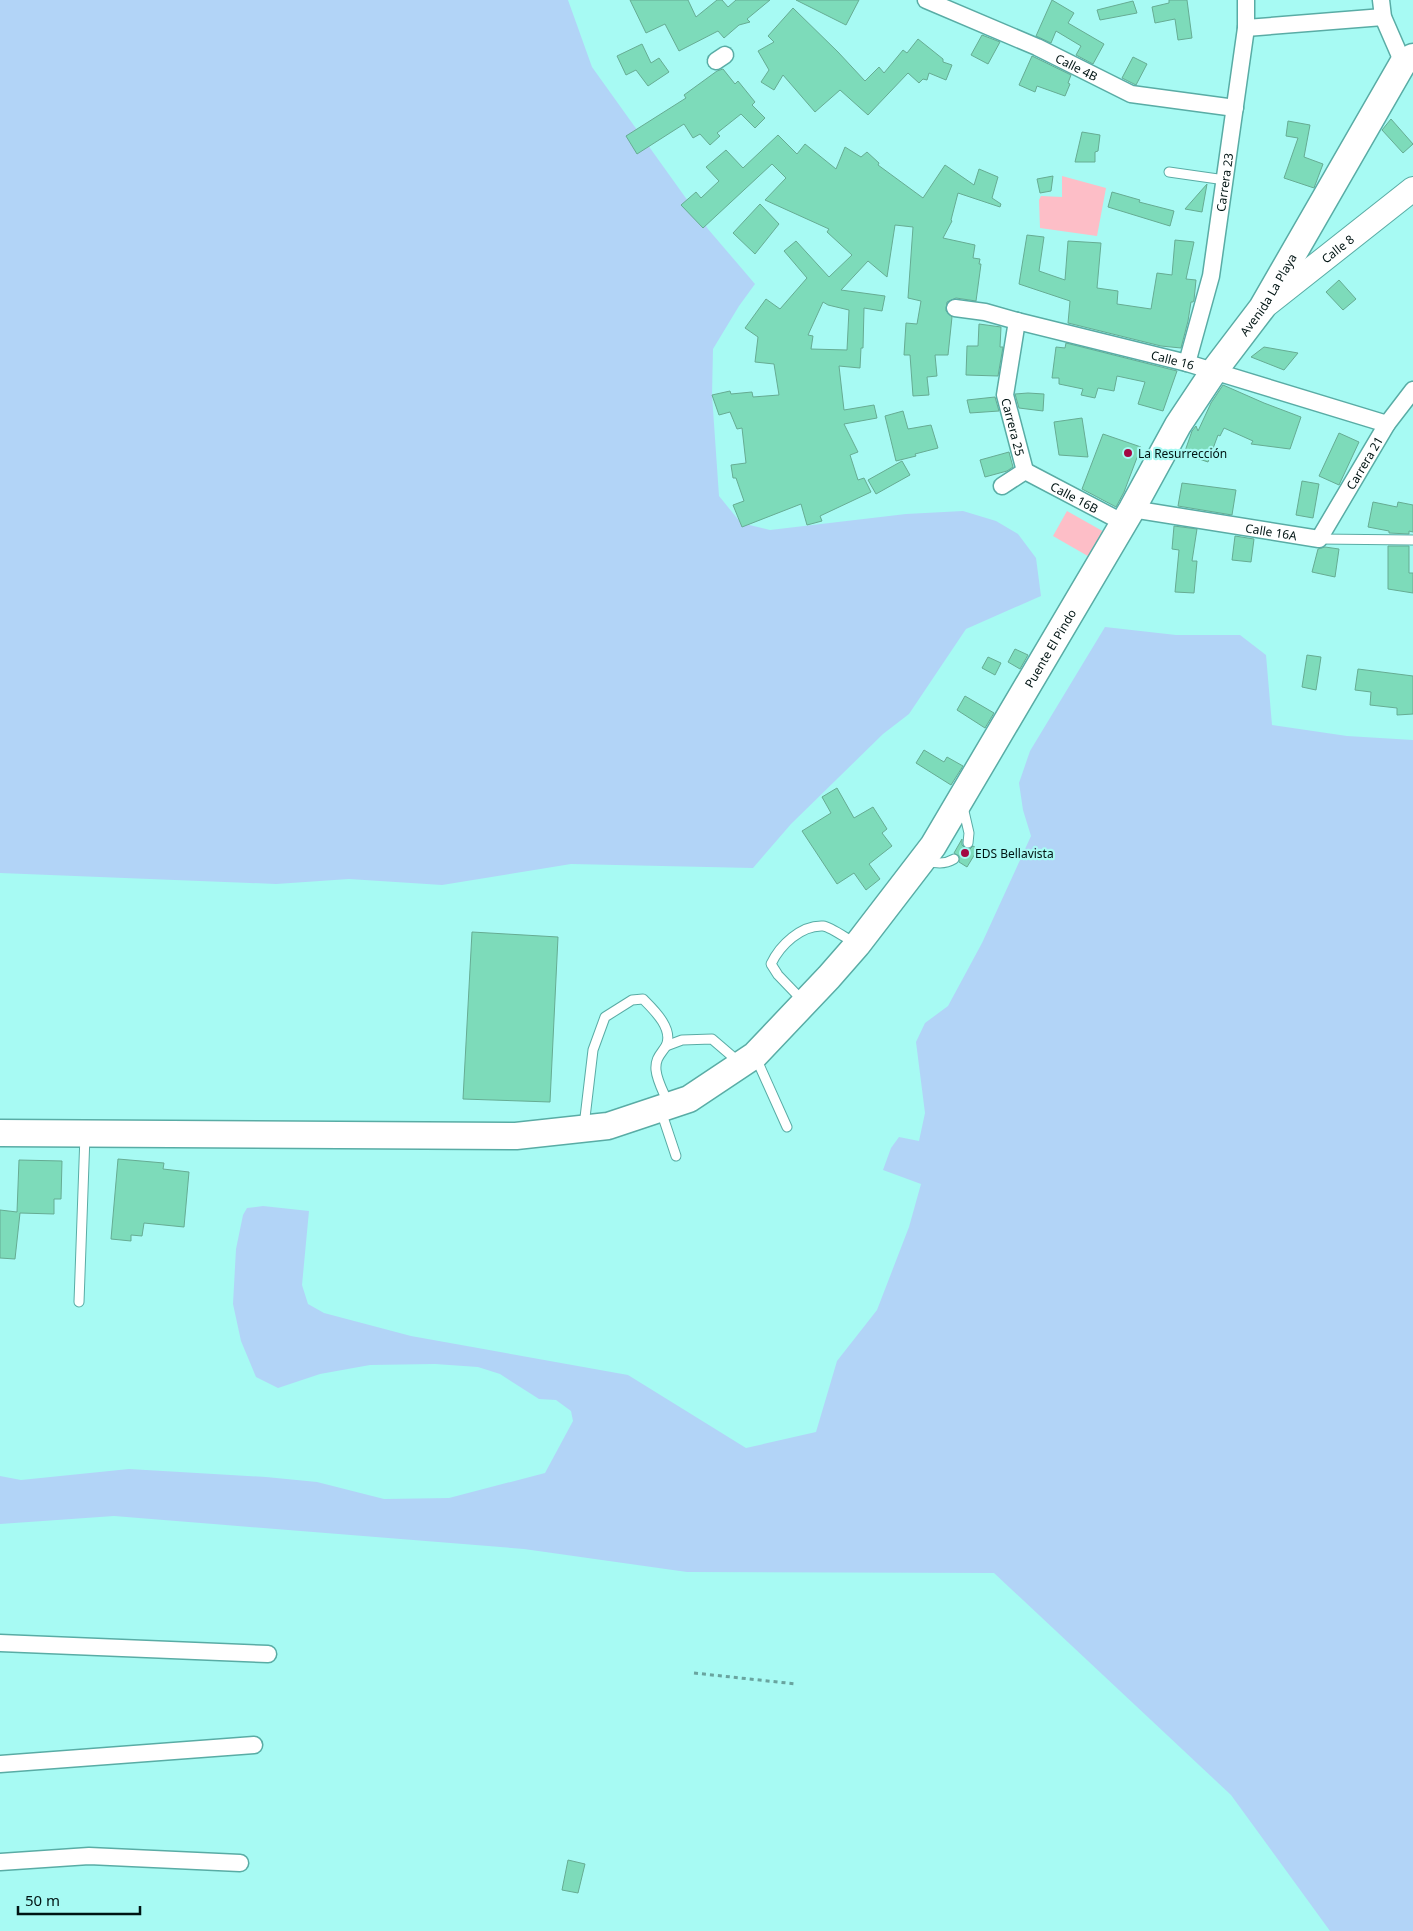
<svg xmlns="http://www.w3.org/2000/svg" width="1413" height="1931" font-family="'Noto Sans',sans-serif">
	<rect width="100%" height="100%" fill="#a7faf3"/>
	<g fill="#fdbec7">
		<polygon points="1062,176 1106,188 1097,236 1040,228 1039,200 1041,196 1062,197"/>
		<polygon points="1067,511 1106,533 1093,559 1053,536"/>
	</g>
	<g fill="#b2d4f7">
		<polygon points="0,0 568,0 592,67 708,229 755,284 739,306 713,349 712,395 719,496 741,523 770,530 906,514 963,511 996,521 1018,534 1036,558 1041,596 966,629 909,714 883,734 791,824 753,868 571,864 442,885 349,879 276,884 0,873"/>
		<polygon points="1105,627 1176,635 1240,635 1266,655 1272,725 1347,736 1413,740 1413,1931 1330,1931 1231,1795 994,1573 687,1572 524,1549 114,1516 0,1524 0,1476 21,1480 129,1469 266,1477 317,1482 384,1499 449,1498 545,1473 573,1421 571,1411 556,1400 539,1399 500,1374 478,1367 435,1364 370,1365 320,1374 278,1388 256,1377 241,1341 233,1304 236,1249 243,1215 247,1208 263,1206 309,1211 302,1285 308,1304 324,1313 411,1336 628,1375 746,1448 816,1432 837,1361 877,1310 909,1227 921,1184 883,1170 891,1148 899,1137 919,1141 925,1113 916,1042 925,1023 948,1006 982,943 1031,836 1023,810 1019,783 1030,751"/>
	</g>
	<g fill="#7ddbba" stroke="#66ac93" fill-rule="evenodd">
		<polygon points="630,0 688,0 696,17 717,0 722,0 728,7 736,0 770,0 747,19 750,22 739,25 724,38 718,31 679,51 665,24 646,33"/>
		<polygon points="796,0 859,0 846,25"/>
		<polygon points="1052,0 1074,13 1068,23 1104,44 1093,64 1076,55 1081,46 1056,31 1051,43 1036,36"/>
		<polygon points="1169,0 1187,0 1192,38 1178,40 1175,19 1155,23 1152,7 1169,3"/>
		<polygon points="1133,1 1137,13 1100,20 1097,10"/>
		<polygon points="793,8 838,52 865,81 879,67 884,73 903,50 907,53 918,39 943,59 943,62 952,65 946,80 929,73 927,80 923,79 919,83 908,73 868,115 840,90 815,112 783,75 774,90 761,82 769,70 758,51 774,42 768,36"/>
		<polygon points="982,35 1000,42 988,64 971,55"/>
		<polygon points="642,44 651,63 659,58 669,72 648,86 636,70 626,75 617,56"/>
		<polygon points="1032,56 1071,75 1068,83 1070,84 1065,96 1037,86 1035,92 1019,85"/>
		<polygon points="1133,57 1147,64 1136,85 1122,78"/>
		<polygon points="723,69 735,84 738,81 755,102 752,105 765,118 755,128 741,114 717,133 720,136 710,145 700,134 693,138 684,124 637,154 626,136 686,98 684,95 717,71"/>
		<polygon points="1391,119 1413,144 1403,153 1382,130"/>
		<polygon points="1288,121 1310,125 1304,157 1323,164 1314,188 1284,178 1298,138 1286,136"/>
		<polygon points="1082,132 1100,135 1098,151 1095,152 1095,162 1075,162"/>
		<path d="M778 135 797 154 805 144 836 169 845 147 861 157 867 152 879 163 878 165 923 198 945 165 974 185 979 169 998 177 992 198 1001 204 1000 207 958 193 951 220 952 221 943 238 975 245 973 258 980 259 979 264H981L976 301 956 298 947 302 946 311 952 317 948 355H935L937 376 927 377 929 395 913 396 910 355H904L906 323 917 324 921 301 908 298 913 227 895 225 887 277 868 261 841 290 885 296 882 311 864 308 863 348H861L860 368 839 366 844 410 874 405 877 418 844 424 858 452 850 455 858 480 864 478 871 492 820 516 822 521 807 525 801 504 742 527 733 505 744 501 736 478H733L731 465 746 463 742 428 737 429 730 412 719 415 712 395 730 391 731 394 752 392 753 397 779 395 774 364 755 362 758 337 745 328 766 299 780 309 807 278 784 251 796 241 829 277 852 255 827 232 829 229 765 200 786 178 772 164 703 228 681 205 696 192 701 198 719 181 706 167 726 150 743 168ZM823 302 828 305 849 310 847 350 811 349 813 336 808 335Z"/>
		<polygon points="1053,176 1051,191 1040,193 1037,179"/>
		<polygon points="1207,184 1202,212 1185,209"/>
		<polygon points="1112,192 1140,200 1139,202 1174,211 1170,226 1108,207"/>
		<polygon points="760,204 779,224 755,254 733,233"/>
		<polygon points="1027,235 1044,237 1039,271 1065,280 1068,241 1101,243 1097,288 1118,291 1117,304 1151,309 1157,273 1172,275 1175,240 1194,242 1186,279 1196,280 1194,300 1193,302 1191,302 1188,321 1181,348 1161,346 1068,323 1070,301 1019,284"/>
		<polygon points="1339,280 1356,299 1343,310 1326,292"/>
		<polygon points="979,324 1001,327 1000,347 1003,347 998,376 966,375 967,346 978,346"/>
		<polygon points="1066,343 1177,371 1163,411 1138,404 1145,382 1117,376 1114,391 1098,388 1095,398 1081,395 1083,389 1059,384 1059,378 1052,378 1056,347 1065,348"/>
		<polygon points="1264,347 1298,353 1284,370 1251,357"/>
		<polygon points="1223,385 1264,403 1301,417 1290,449 1251,444 1253,441 1224,428 1220,436 1218,435 1208,462 1184,454 1192,431 1196,426 1198,431 1211,403"/>
		<polygon points="1028,393 1044,394 1043,411 1019,408 1015,394"/>
		<polygon points="995,397 999,411 970,413 967,400"/>
		<polygon points="903,411 908,429 931,425 938,448 915,454 916,456 896,461 885,416"/>
		<polygon points="1082,418 1088,457 1059,455 1054,422"/>
		<polygon points="1339,433 1359,442 1339,485 1319,476"/>
		<polygon points="1103,434 1141,447 1124,492 1116,507 1082,489"/>
		<polygon points="1009,452 1013,467 1007,471 985,477 980,460"/>
		<polygon points="902,461 910,475 876,494 868,480"/>
		<polygon points="1302,481 1319,484 1313,518 1296,515"/>
		<polygon points="1182,483 1236,490 1232,515 1178,506"/>
		<polygon points="1373,502 1397,507 1398,502 1413,505 1413,532 1409,531 1409,534 1389,533 1389,531 1368,527"/>
		<polygon points="1174,526 1197,529 1192,561 1197,561 1194,593 1175,592 1179,550 1172,549"/>
		<polygon points="1235,536 1254,539 1251,562 1232,560"/>
		<polygon points="1388,546 1409,546 1409,573 1413,573 1413,593 1388,589"/>
		<polygon points="1325,547 1339,549 1335,577 1312,572 1318,549"/>
		<polygon points="1015,649 1028,655 1020,669 1008,662"/>
		<polygon points="1307,655 1321,657 1316,690 1302,687"/>
		<polygon points="988,657 1001,663 995,675 982,668"/>
		<polygon points="1358,669 1413,676 1413,714 1397,715 1397,708 1370,705 1371,692 1355,690"/>
		<polygon points="965,696 994,713 985,728 957,710"/>
		<polygon points="924,750 944,762 947,757 963,766 951,785 916,763"/>
		<polygon points="837,788 854,818 873,807 887,829 882,833 892,846 869,864 880,879 866,890 854,873 837,884 802,831 831,813 822,797"/>
		<polygon points="962,839 962,845 965,848 970,849 973,846 978,849 967,867 959,862 959,856 954,853"/>
		<polygon points="472,932 558,937 550,1102 463,1099"/>
		<polygon points="118,1159 164,1163 163,1169 189,1172 184,1227 144,1223 142,1236 131,1235 131,1241 111,1239"/>
		<polygon points="19,1160 62,1161 61,1199 54,1199 54,1214 20,1213 15,1259 0,1258 0,1210 17,1212"/>
		<polygon points="568,1860 585,1864 578,1893 562,1890"/>
	</g>
	<g fill="none" stroke-linecap="round" stroke-linejoin="round">
		<g stroke="#59aca5" stroke-width="11">
			<g id="lane">
				<polyline points="1169,172 1225,180"/>
				<polyline points="1319,539 1413,540"/>
				<polyline points="963,807 969,833 968,843"/>
				<path d="M925 861C935 863 944 865 954 859"/>
				<path d="M802 1000 778 975 771 964C780 945 801 925 823 926 831 927 847 939 855 943"/>
				<polyline points="666,1046 682,1040 712,1039 740,1063"/>
				<polyline points="756,1058 787,1127"/>
				<polyline points="661,1111 676,1156"/>
				<path d="M584 1126 593 1050 605 1017 632 1000 643 999C654 1010 674 1029 666 1046 661 1054 655 1058 656 1070 657 1081 664 1093 668 1103"/>
				<polyline points="79,1302 85,1135"/>
			</g>
		</g>
		<g stroke="#59aca5" stroke-width="19">
			<g id="street">
				<path id="s1" d="M926 0 1037 47 1131 94 1235 108"/>
				<polyline points="1381,0 1383,17 1403,63"/>
				<polyline points="1246,28 1383,17"/>
				<polyline points="716,61 725,55"/>
				<path id="s2" d="M955 308 985 312 1017 321 1187 363 1387 424"/>
				<path id="s3" d="M1017 321 1005 395 1025 471"/>
				<path id="s4" d="M1187 363 1211 276 1246 28V0"/>
				<path id="s5" d="M1025 471 1124 523"/>
				<polyline points="1002,486 1025,471"/>
				<path id="s6" d="M1132 509 1319 539 1387 424 1413 390"/>
				<polyline points="0,1643 268,1654"/>
				<polyline points="0,1764 254,1745"/>
				<polyline points="0,1862 89,1856 240,1863"/>
			</g>
		</g>
		<g stroke="#59aca5" stroke-width="26">
			<g id="secondary">
				<path id="s7" d="M1266 305 1413 189"/>
			</g>
		</g>
		<g stroke="#59aca5" stroke-width="29">
			<g id="primary">
				<path id="s8" d="M0 1133 516 1136 608 1126 689 1099 755 1055 829 977 857 945 933 846 1132 509 1178 425 1214 371 1262 308 1403 63 1413 57"/>
			</g>
		</g>
		<polyline stroke="#69a49f" stroke-width="3" stroke-dasharray="4 4" stroke-linecap="butt" points="694,1673 796,1684"/>
		<use href="#lane" stroke="#fff" stroke-width="9"/>
		<use href="#street" stroke="#fff" stroke-width="16"/>
		<use href="#secondary" stroke="#fff" stroke-width="24"/>
		<use href="#primary" stroke="#fff" stroke-width="26"/>
	</g>
	<g fill="#a30843" stroke="#a7faf3" stroke-width="2">
		<circle cx="1128" cy="453" r="5"/>
		<circle cx="965" cy="853" r="5"/>
	</g>
	<g text-anchor="middle" dominant-baseline="central" stroke-width="4.5" stroke-linejoin="round" paint-order="stroke">
		<g font-size="12" fill="#001413" stroke="#a7faf3">
			<text stroke="none"><textPath href="#s1" startOffset="165">Calle 4B</textPath></text>
			<text stroke="none"><textPath href="#s4" startOffset="185">Carrera 23</textPath></text>
			<text stroke="none"><textPath href="#s7" startOffset="91">Calle 8</textPath></text>
			<text stroke="none"><textPath href="#s8" startOffset="1694">Avenida La Playa</textPath></text>
			<text stroke="none"><textPath href="#s2" startOffset="224">Calle 16</textPath></text>
			<text stroke="none"><textPath href="#s3" startOffset="108">Carrera 25</textPath></text>
			<text stroke="none"><textPath href="#s6" startOffset="278">Carrera 21</textPath></text>
			<text stroke="none"><textPath href="#s5" startOffset="56">Calle 16B</textPath></text>
			<text stroke="none"><textPath href="#s6" startOffset="141">Calle 16A</textPath></text>
			<text stroke="none"><textPath href="#s8" startOffset="1278">Puente El Pindo</textPath></text>
		</g>
		<g font-size="12" fill="#001413" stroke="#a7faf3" text-anchor="start">
			<text x="1138" y="453">La Resurrección</text>
			<text x="975" y="853">EDS Bellavista</text>
		</g>
	</g>
	<path d="M18 1906v8h122v-8" fill="none" stroke="#001413" stroke-width="2.5"/>
	<text x="25" y="1906" font-size="15" fill="#001413" stroke="#a7faf3" stroke-width="4" paint-order="stroke">50 m</text>
</svg>
